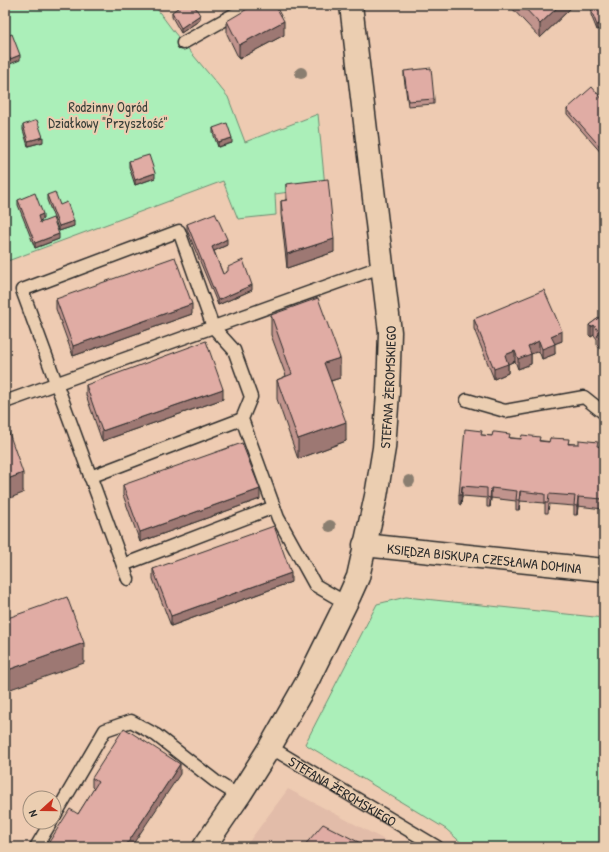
<svg xmlns="http://www.w3.org/2000/svg" width="609" height="852" font-family="'Patrick Hand',sans-serif">
	<rect width="100%" height="100%" fill="#eecbb2"/>
	<filter id="ink" filterUnits="userSpaceOnUse"><feTurbulence type="fractalNoise" baseFrequency=".025" numOctaves="2"/><feDisplacementMap in="SourceGraphic" scale="8" xChannelSelector="R" yChannelSelector="G"/><feConvolveMatrix kernelMatrix="1 2 1 2 8 2 1 2 1" color-interpolation-filters="sRGB"/></filter>
	<g filter="url(#ink)">
		<polygon fill="#e2bca9" points="288,789 398,847 245,847"/>
		<g fill="#abefb9" stroke="#6b8d72">
			<polygon points="5,5 154,5 174,32 228,97 245,142 318,114 325,187 275,194 276,215 238,219 223,181 5,262"/>
			<polygon points="406,597 604,618 604,847 466,847 446,829 305,744 377,604"/>
		</g>
		<g fill="none" stroke-linecap="round" stroke-linejoin="round">
			<g stroke="#2b2b2b" stroke-width="15">
				<g id="lane">
					<polyline points="183,43 251,5"/>
					<polyline points="467,400 505,411 584,397 604,413"/>
					<polyline points="5,402 383,266"/>
					<polyline points="90,477 242,419"/>
					<polyline points="123,565 274,507"/>
					<polyline points="128,579 22,290 179,231 213,327 234,350 251,397 242,419 278,518 315,585 346,603"/>
					<path id="s1" d="M270 747 437 847"/>
					<polyline points="54,817 105,730 131,721 156,735 215,781 239,796"/>
					<polyline points="36,847 51,822"/>
				</g>
			</g>
			<g stroke="#2b2b2b" stroke-width="25">
				<g id="street">
					<path id="s2" d="M364 545 604 570"/>
					<path id="s3" d="M204 847 241 793 270 747 307 682 349 597 358 577 376 496 384 448 388 393 390 332 351 5"/>
				</g>
			</g>
			<use href="#lane" stroke="#ebceb1" stroke-width="12"/>
			<use href="#street" stroke="#ebceb1" stroke-width="22"/>
		</g>
		<g fill="#8a7e6f">
			<circle cx="301" cy="73" r="6"/>
			<circle cx="409" cy="481" r="6"/>
			<circle cx="330" cy="526" r="6"/>
		</g>
		<g fill="#c1948d" stroke="#2b2b2b">
			<polygon points="509,5 574,5 540,38"/>
			<polygon points="604,5 604,27 597,30 591,15 591,10"/>
			<polygon points="172,12 200,20 181,33 172,17"/>
			<polygon points="227,21 284,35 239,59 227,34"/>
			<polygon points="604,38 604,77 600,66 600,56 604,54 601,49 601,39"/>
			<polygon points="404,71 434,99 434,104 408,106 404,77"/>
			<polygon points="604,101 604,156 567,114 567,109"/>
			<polygon points="23,125 43,142 28,146 23,130"/>
			<polygon points="213,128 232,143 218,147 213,133"/>
			<polygon points="129,161 155,178 135,185 129,167"/>
			<polygon points="286,184 334,252 287,268 281,214 281,201 286,200"/>
			<polygon points="47,195 60,205 74,226 59,231 47,200"/>
			<polygon points="18,200 43,219 40,221 40,223 59,239 35,248 18,205"/>
			<polygon points="187,224 227,245 214,251 223,274 252,290 218,305 187,230"/>
			<polygon points="56,299 192,314 73,356 56,309"/>
			<polygon points="604,314 604,354 597,345 597,339 594,335 591,337 589,335 589,325"/>
			<polygon points="271,315 340,378 331,381 346,441 298,459 277,399 277,380 286,376 271,335"/>
			<polygon points="474,319 562,341 554,344 555,354 542,359 539,351 531,354 531,364 518,369 515,361 508,364 508,373 494,379 474,329"/>
			<polygon points="86,385 223,399 102,441 86,395"/>
			<polygon points="482,435 604,447 604,518 603,518 603,509 578,506 577,515 574,515 574,506 549,504 548,513 545,513 545,503 520,501 519,510 516,510 516,501 491,498 490,507 487,507 487,498 462,496 461,505 459,504 459,495"/>
			<polygon points="123,485 260,499 140,542 123,495"/>
			<polygon points="153,569 291,582 171,626 153,579"/>
			<polygon points="180,774 78,814 94,789 92,787 92,778"/>
		</g>
		<g fill="#9d7873" stroke="#2b2b2b">
			<polygon points="560,5 574,5 540,38 540,24"/>
			<polygon points="200,15 200,20 181,33 181,28"/>
			<polygon points="284,21 284,35 239,59 239,45"/>
			<polygon points="604,22 604,27 597,30 597,25"/>
			<polygon points="20,55 20,60 5,66 5,61"/>
			<polygon points="43,137 43,142 28,146 28,141"/>
			<polygon points="232,138 232,143 218,147 218,142"/>
			<polygon points="155,173 155,178 135,185 135,180"/>
			<polygon points="43,214 43,219 38,222 38,216"/>
			<polygon points="74,221 74,226 59,231 59,226"/>
			<polygon points="59,234 59,239 35,248 35,243"/>
			<polygon points="227,239 227,245 212,252 212,247"/>
			<polygon points="334,239 334,252 287,268 287,254"/>
			<polygon points="252,285 252,290 218,305 218,300"/>
			<polygon points="192,304 192,314 73,356 73,346"/>
			<polygon points="594,325 594,335 591,337 591,327"/>
			<polygon points="562,331 562,341 554,344 555,344 555,354 542,359 542,349 551,336"/>
			<polygon points="539,341 539,351 531,354 531,364 518,369 518,359 528,346"/>
			<polygon points="7,345 7,355 5,356 5,346"/>
			<polygon points="515,351 515,361 508,364 508,373 494,379 494,369 505,355"/>
			<polygon points="340,358 340,378 324,383 324,363"/>
			<polygon points="223,389 223,399 102,441 102,431"/>
			<polygon points="346,422 346,441 298,459 298,439"/>
			<polygon points="23,473 23,493 5,500 5,480"/>
			<polygon points="462,486 462,496 461,505 461,495"/>
			<polygon points="491,488 491,498 490,507 490,498"/>
			<polygon points="260,489 260,499 140,542 140,532"/>
			<polygon points="520,491 520,501 519,510 519,500"/>
			<polygon points="578,497 578,506 577,515 577,506"/>
			<polygon points="291,573 291,582 171,626 171,616"/>
			<polygon points="84,643 84,663 5,691 5,671"/>
			<polygon points="180,764 180,774 131,847 125,847"/>
		</g>
		<g fill="#e0aca4" stroke="#2b2b2b">
			<polygon points="182,5 194,5 200,15 181,28 172,12"/>
			<polygon points="254,5 275,5 284,21 239,45 227,21"/>
			<polygon points="522,5 560,5 540,24"/>
			<polygon points="599,5 604,5 604,22 597,25 591,10"/>
			<polygon points="12,34 20,55 5,61 5,37"/>
			<polygon points="604,38 604,45 601,39"/>
			<polygon points="604,54 604,67 600,56"/>
			<polygon points="431,68 434,99 408,101 404,71"/>
			<polygon points="592,87 604,101 604,151 567,109"/>
			<polygon points="37,120 43,137 28,141 23,125"/>
			<polygon points="227,123 232,138 218,142 213,128"/>
			<polygon points="149,155 155,173 135,180 129,161"/>
			<polygon points="328,179 334,239 287,254 281,201 287,200 286,184"/>
			<polygon points="55,192 60,205 67,202 74,221 59,226 47,195"/>
			<polygon points="35,193 43,214 38,216 40,223 53,218 59,234 35,243 18,200"/>
			<polygon points="215,213 227,239 212,247 223,274 228,271 228,267 243,260 252,285 218,300 187,224"/>
			<polygon points="175,257 192,304 73,346 56,299"/>
			<polygon points="544,290 562,331 551,336 555,344 542,349 539,341 528,346 531,354 518,359 515,351 505,355 508,364 494,369 474,319"/>
			<polygon points="318,298 340,358 324,363 346,422 298,439 277,380 292,374 271,315"/>
			<polygon points="604,314 604,344 597,336 600,333 594,325 591,327 589,325"/>
			<polygon points="5,339 7,345 5,346"/>
			<polygon points="206,341 223,389 102,431 86,385"/>
			<polygon points="7,427 23,473 5,480 5,428"/>
			<polygon points="465,429 482,431 481,435 492,436 493,432 495,432 510,434 509,438 521,439 522,435 540,437 539,441 549,442 550,438 569,439 568,444 579,444 579,440 598,442 597,446 604,447 604,508 603,508 603,499 578,497 577,506 576,506 574,505 575,496 549,494 548,503 545,503 545,494 520,491 519,500 516,500 517,491 491,488 490,498 487,497 487,488 462,486 461,495 459,495"/>
			<polygon points="242,443 260,489 140,532 123,485"/>
			<polygon points="274,526 291,573 171,616 153,569"/>
			<polygon points="67,597 84,643 5,671 5,619"/>
			<polygon points="124,728 180,764 125,847 46,847 70,809 78,814 98,782 92,778"/>
			<polygon points="323,824 368,847 303,847"/>
		</g>
	</g>
	<g text-anchor="middle" dominant-baseline="central" stroke-width="4" stroke-linejoin="round" paint-order="stroke">
		<g font-size="14" fill="#383f39" stroke="#ebceb1">
			<text x="108" y="106">Rodzinny Ogród<tspan x="108" dy="16">Działkowy "Przyszłość"</tspan></text>
		</g>
		<g font-size="14" fill="#2b2b2b" stroke="#ebceb1">
			<text stroke="none"><textPath href="#s3" startOffset="504">STEFANA ŻEROMSKIEGO</textPath></text>
			<text stroke="none"><textPath href="#s2" startOffset="121">KSIĘDZA BISKUPA CZESŁAWA DOMINA</textPath></text>
			<text stroke="none"><textPath href="#s1" startOffset="85">STEFANA ŻEROMSKIEGO</textPath></text>
		</g>
	</g>
	<rect width="609" height="852" fill="none" stroke="#ebceb1" stroke-width="20"/>
	<rect x="10" y="10" width="589" height="832" fill="none" stroke="#2b2b2b" stroke-width="1.5" filter="url(#ink)"/>
	<g transform="translate(42 810) rotate(249)"><circle r="19" fill="#ebceb1" stroke="#9e8d7b"/>
	<path d="M0-3L7 15L0 10L-7 15Z" fill="#c8321e"/>
	<text y="-6" font-size="11" font-weight="bold" text-anchor="middle" fill="#2b2b2b">N</text>
	</g>
</svg>
